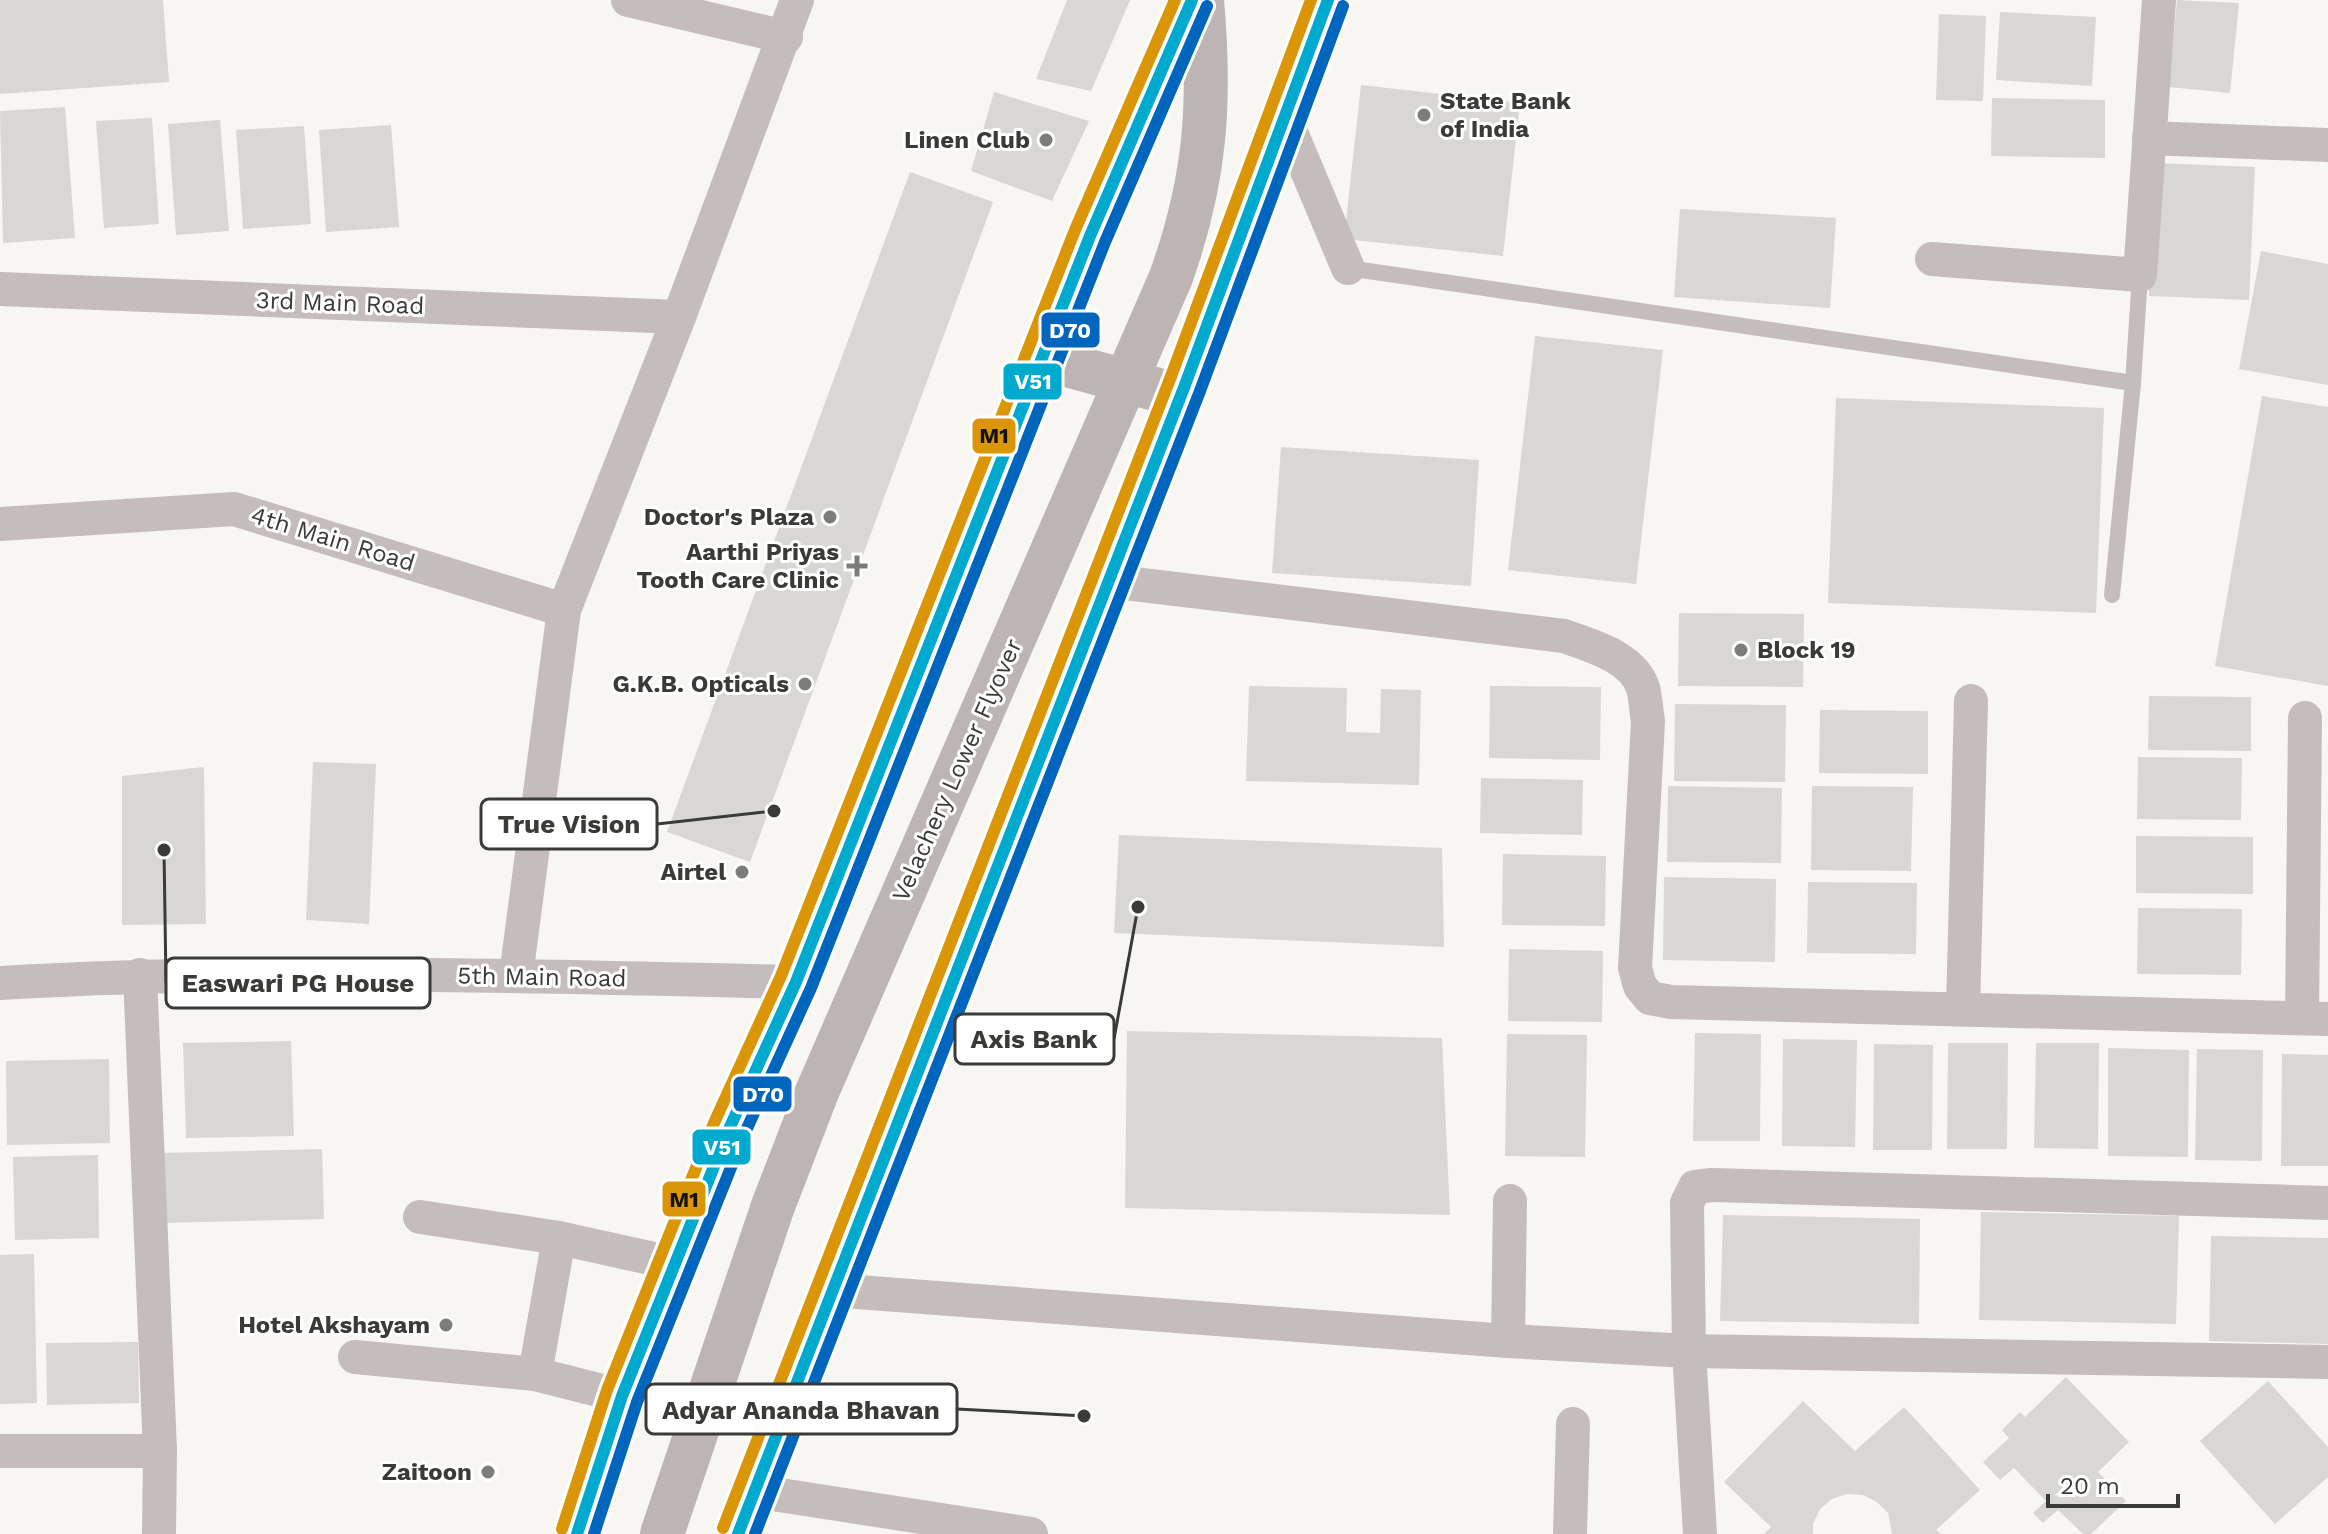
<svg xmlns="http://www.w3.org/2000/svg" width="2328" height="1534" font-family="'Work Sans',sans-serif">
	<rect width="100%" height="100%" fill="#f7f6f2"/>
	<g fill="#d8d7d4">
		<polygon points="0,0 163,0 169,82 0,94"/>
		<polygon points="1067,0 1130,0 1091,91 1036,79"/>
		<polygon points="2177,0 2239,3 2230,93 2169,87"/>
		<polygon points="2000,12 2096,17 2092,86 1996,80"/>
		<polygon points="1939,14 1986,16 1983,101 1936,100"/>
		<polygon points="1361,85 1520,103 1503,256 1344,239"/>
		<polygon points="994,92 1089,121 1052,201 971,171"/>
		<polygon points="1992,98 2105,100 2105,158 1991,156"/>
		<polygon points="65,107 75,238 3,243 0,111"/>
		<polygon points="152,118 159,224 104,228 96,121"/>
		<polygon points="220,120 229,231 176,235 168,124"/>
		<polygon points="391,125 399,227 326,232 319,130"/>
		<polygon points="304,126 311,224 243,229 236,130"/>
		<polygon points="2154,163 2255,167 2249,300 2149,296"/>
		<polygon points="910,172 993,202 750,862 667,832"/>
		<polygon points="1680,209 1836,218 1830,308 1674,297"/>
		<polygon points="2261,251 2328,264 2328,385 2239,369"/>
		<polygon points="1535,336 1663,350 1636,584 1508,570"/>
		<polygon points="2262,396 2328,407 2328,686 2215,666"/>
		<polygon points="1836,398 2104,408 2096,613 1828,603"/>
		<polygon points="1281,447 1479,460 1471,586 1272,573"/>
		<polygon points="1679,613 1804,614 1803,687 1678,686"/>
		<polygon points="1249,686 1347,688 1346,732 1380,733 1381,689 1421,690 1419,785 1246,781"/>
		<polygon points="1490,686 1601,687 1600,760 1489,758"/>
		<polygon points="2149,696 2251,697 2251,751 2148,750"/>
		<polygon points="1675,704 1786,705 1785,782 1674,781"/>
		<polygon points="1820,710 1928,711 1928,774 1819,773"/>
		<polygon points="2138,757 2242,758 2241,820 2137,819"/>
		<polygon points="313,762 376,764 369,924 306,920"/>
		<polygon points="204,767 206,924 122,925 122,776"/>
		<polygon points="1481,778 1583,780 1582,835 1480,833"/>
		<polygon points="1668,786 1782,788 1781,863 1667,862"/>
		<polygon points="1812,786 1913,787 1911,871 1811,870"/>
		<polygon points="1119,835 1442,848 1444,947 1114,933"/>
		<polygon points="2136,836 2253,837 2253,894 2136,893"/>
		<polygon points="1503,854 1606,856 1605,926 1502,925"/>
		<polygon points="1664,877 1776,879 1775,962 1663,960"/>
		<polygon points="1808,882 1917,883 1916,954 1807,953"/>
		<polygon points="2138,908 2242,909 2241,975 2137,974"/>
		<polygon points="1509,949 1603,951 1602,1022 1508,1021"/>
		<polygon points="1127,1031 1442,1038 1450,1215 1125,1208"/>
		<polygon points="1695,1033 1761,1034 1760,1141 1693,1141"/>
		<polygon points="1507,1034 1587,1035 1585,1157 1505,1156"/>
		<polygon points="1783,1039 1857,1040 1855,1147 1782,1146"/>
		<polygon points="291,1041 294,1136 186,1138 183,1043"/>
		<polygon points="1948,1043 2008,1043 2007,1149 1947,1149"/>
		<polygon points="2036,1043 2099,1043 2098,1149 2034,1148"/>
		<polygon points="1874,1044 1933,1045 1932,1150 1873,1150"/>
		<polygon points="2108,1048 2189,1050 2188,1157 2108,1156"/>
		<polygon points="2197,1049 2263,1050 2262,1161 2195,1160"/>
		<polygon points="2282,1054 2328,1055 2328,1166 2281,1166"/>
		<polygon points="109,1059 110,1143 7,1145 6,1061"/>
		<polygon points="322,1149 324,1219 163,1223 161,1153"/>
		<polygon points="98,1155 99,1238 15,1240 13,1157"/>
		<polygon points="1981,1212 2179,1216 2176,1324 1979,1320"/>
		<polygon points="1723,1215 1920,1219 1919,1324 1720,1321"/>
		<polygon points="2211,1236 2328,1238 2328,1344 2209,1341"/>
		<polygon points="34,1254 37,1403 0,1404 0,1255"/>
		<polygon points="138,1342 139,1403 47,1405 46,1343"/>
		<polygon points="2066,1377 2129,1442 2098,1472 2126,1501 2091,1534 2083,1534 2058,1510 2043,1523 2033,1513 2046,1501 2014,1468 2000,1480 1983,1462 2009,1438 2002,1430 2020,1412 2025,1417"/>
		<polygon points="2268,1381 2328,1447 2328,1477 2275,1524 2200,1441"/>
		<polygon points="1803,1401 1855,1451 1904,1407 1980,1490 1936,1530 1941,1534 1892,1534 1888,1513 1877,1502 1863,1495 1847,1494 1832,1499 1820,1509 1813,1524 1813,1534 1764,1534 1771,1527 1724,1482"/>
	</g>
	<g fill="none" stroke-linecap="round" stroke-linejoin="round">
		<g stroke="#c5bcbc" stroke-width="16">
			<polyline points="1348,268 2133,383"/>
			<polyline points="2112,595 2133,383 2140,275"/>
		</g>
		<g stroke="#c5bcbc" stroke-width="34">
			<polyline points="628,0 786,37"/>
			<polyline points="1285,118 1348,268"/>
			<polyline points="2149,138 2328,145"/>
			<polyline points="1932,259 2140,275 2159,0"/>
			<polyline points="0,289 679,317"/>
			<polyline points="0,524 234,509 564,610"/>
			<path d="M1109 581 1564 636C1592 646 1633 657 1643 688 1646 699 1646 710 1648 721L1635 968 1640 986 1650 998 1671 1002 2328 1019"/>
			<polyline points="140,975 160,1451 159,1534"/>
			<polyline points="516,976 564,610 679,317 797,0"/>
			<path d="M0 983C265 968 531 976 796 982"/>
			<polyline points="1963,1009 1971,701"/>
			<polyline points="2302,1018 2305,718"/>
			<polyline points="2328,1203 1712,1185 1695,1187 1687,1203 1689,1351 2328,1362"/>
			<polyline points="420,1217 559,1238 677,1264"/>
			<polyline points="831,1290 1508,1341 1689,1351 1700,1534"/>
			<polyline points="1508,1341 1510,1201"/>
			<polyline points="355,1357 535,1374 622,1396"/>
			<polyline points="535,1374 559,1238"/>
			<polyline points="0,1451 160,1451"/>
			<polyline points="754,1491 1031,1534"/>
			<polyline points="1570,1534 1573,1424"/>
		</g>
		<g stroke="#bdb5b3" stroke-width="44">
			<polyline points="1041,358 1155,389"/>
			<polyline points="577,1534 622,1396 677,1264 729,1129 796,982 1090,236 1192,0"/>
			<path d="M662 1534 773 1206 817 1092 1171 277C1206 179 1211 103 1202 0"/>
			<path d="M738 1534C932 1022 1142 515 1328 0"/>
		</g>
		<g stroke="#fff" stroke-width="18">
			<g id="bus-1">
				<polyline points="577,1534 622,1396 729,1129 796,982 1090,236 1192,0"/>
				<polyline points="738,1534 1185,385 1328,0"/>
			</g>
		</g>
		<g stroke="#fff" stroke-width="18">
			<g id="bus-2">
				<polyline points="594,1534 637,1402 744,1135 811,988 1105,242 1207,6"/>
				<polyline points="755,1534 1200,391 1343,6"/>
			</g>
		</g>
		<g stroke="#fff" stroke-width="18">
			<g id="bus-3">
				<polyline points="723,1528 1170,379 1311,0"/>
				<polyline points="562,1529 607,1390 714,1123 781,976 1075,230 1175,0"/>
			</g>
		</g>
		<use href="#bus-1" stroke="#00a9ce" stroke-width="12"/>
		<use href="#bus-2" stroke="#0065bd" stroke-width="12"/>
		<use href="#bus-3" stroke="#db9608" stroke-width="12"/>
	</g>
	<g fill="#7c7c78" stroke="#fff" stroke-width="3">
		<circle cx="1424" cy="115" r="8"/>
		<circle cx="1046" cy="140" r="8"/>
		<circle cx="830" cy="517" r="8"/>
		<path d="M853 554h8v8h8v8h-8v8h-8v-8h-8v-8h8z"/>
		<circle cx="1741" cy="650" r="8"/>
		<circle cx="805" cy="684" r="8"/>
		<circle cx="742" cy="872" r="8"/>
		<circle cx="446" cy="1325" r="8"/>
		<circle cx="488" cy="1472" r="8"/>
	</g>
	<g text-anchor="middle" dominant-baseline="central" stroke-width="6" stroke-linejoin="round" paint-order="stroke">
		<g font-size="24" font-weight="bold" fill="#3a3a37" stroke="#fff" text-anchor="end">
			<text x="1440" y="101" text-anchor="start">State Bank<tspan x="1440" dy="28">of India</tspan></text>
			<text x="1030" y="140">Linen Club</text>
			<text x="814" y="517">Doctor's Plaza</text>
			<text x="839" y="552">Aarthi Priyas<tspan x="839" dy="28">Tooth Care Clinic</tspan></text>
			<text x="1757" y="650" text-anchor="start">Block 19</text>
			<text x="789" y="684">G.K.B. Opticals</text>
			<text x="726" y="872">Airtel</text>
			<text x="430" y="1325">Hotel Akshayam</text>
			<text x="472" y="1472">Zaitoon</text>
		</g>
		<g font-size="24" fill="#3a3a37" stroke="#fff">
			<text transform="translate(340 303) rotate(2)">3rd Main Road</text>
			<text transform="translate(333 539) rotate(17)">4th Main Road</text>
			<text transform="translate(957 770) rotate(-66)">Velachery Lower Flyover</text>
			<text transform="translate(542 977) rotate(1)">5th Main Road</text>
		</g>
	</g>
	<path fill="none" stroke="#3a3a37" stroke-width="3" d="M774 811L657 824M164 850L166 983M1138 907L1114 1039M1084 1416L957 1409"/>
	<g fill="#3a3a37" stroke="#fff" stroke-width="3">
		<circle cx="774" cy="811" r="8"/>
		<circle cx="164" cy="850" r="8"/>
		<circle cx="1138" cy="907" r="8"/>
		<circle cx="1084" cy="1416" r="8"/>
	</g>
	<g fill="#fff" stroke="#3a3a37" stroke-width="3">
		<rect x="481" y="799" width="176" height="50" rx="8"/>
		<rect x="166" y="958" width="264" height="50" rx="8"/>
		<rect x="955" y="1014" width="159" height="50" rx="8"/>
		<rect x="646" y="1384" width="311" height="50" rx="8"/>
	</g>
	<g font-size="26" text-anchor="middle" font-weight="bold" fill="#3a3a37">
		<text x="569" y="833">True Vision</text>
		<text x="298" y="992">Easwari PG House</text>
		<text x="1034" y="1048">Axis Bank</text>
		<text x="801" y="1419">Adyar Ananda Bhavan</text>
	</g>
	<g stroke="#fff" stroke-width="3">
		<rect x="1040" y="311" width="61" height="38" rx="8" fill="#0065bd"/>
		<rect x="1002" y="362" width="61" height="39" rx="8" fill="#00a9ce"/>
		<rect x="971" y="417" width="46" height="38" rx="8" fill="#db9608"/>
		<rect x="732" y="1075" width="61" height="38" rx="8" fill="#0065bd"/>
		<rect x="691" y="1128" width="61" height="38" rx="8" fill="#00a9ce"/>
		<rect x="661" y="1180" width="46" height="38" rx="8" fill="#db9608"/>
	</g>
	<g font-size="22" text-anchor="middle" font-weight="bold" fill="#fff">
		<text x="1070" y="338">D70</text>
		<text x="1033" y="389">V51</text>
		<text x="763" y="1102">D70</text>
		<text x="722" y="1155">V51</text>
	</g>
	<g font-size="22" text-anchor="middle" font-weight="bold" fill="#111">
		<text x="994" y="443">M1</text>
		<text x="684" y="1207">M1</text>
	</g>
	<path d="M2048 1494v12h130v-12" fill="none" stroke="#3a3a37" stroke-width="4"/>
	<text x="2060" y="1494" font-size="24" fill="#3a3a37" stroke="#ffffff" stroke-width="6" paint-order="stroke">20 m</text>
</svg>
